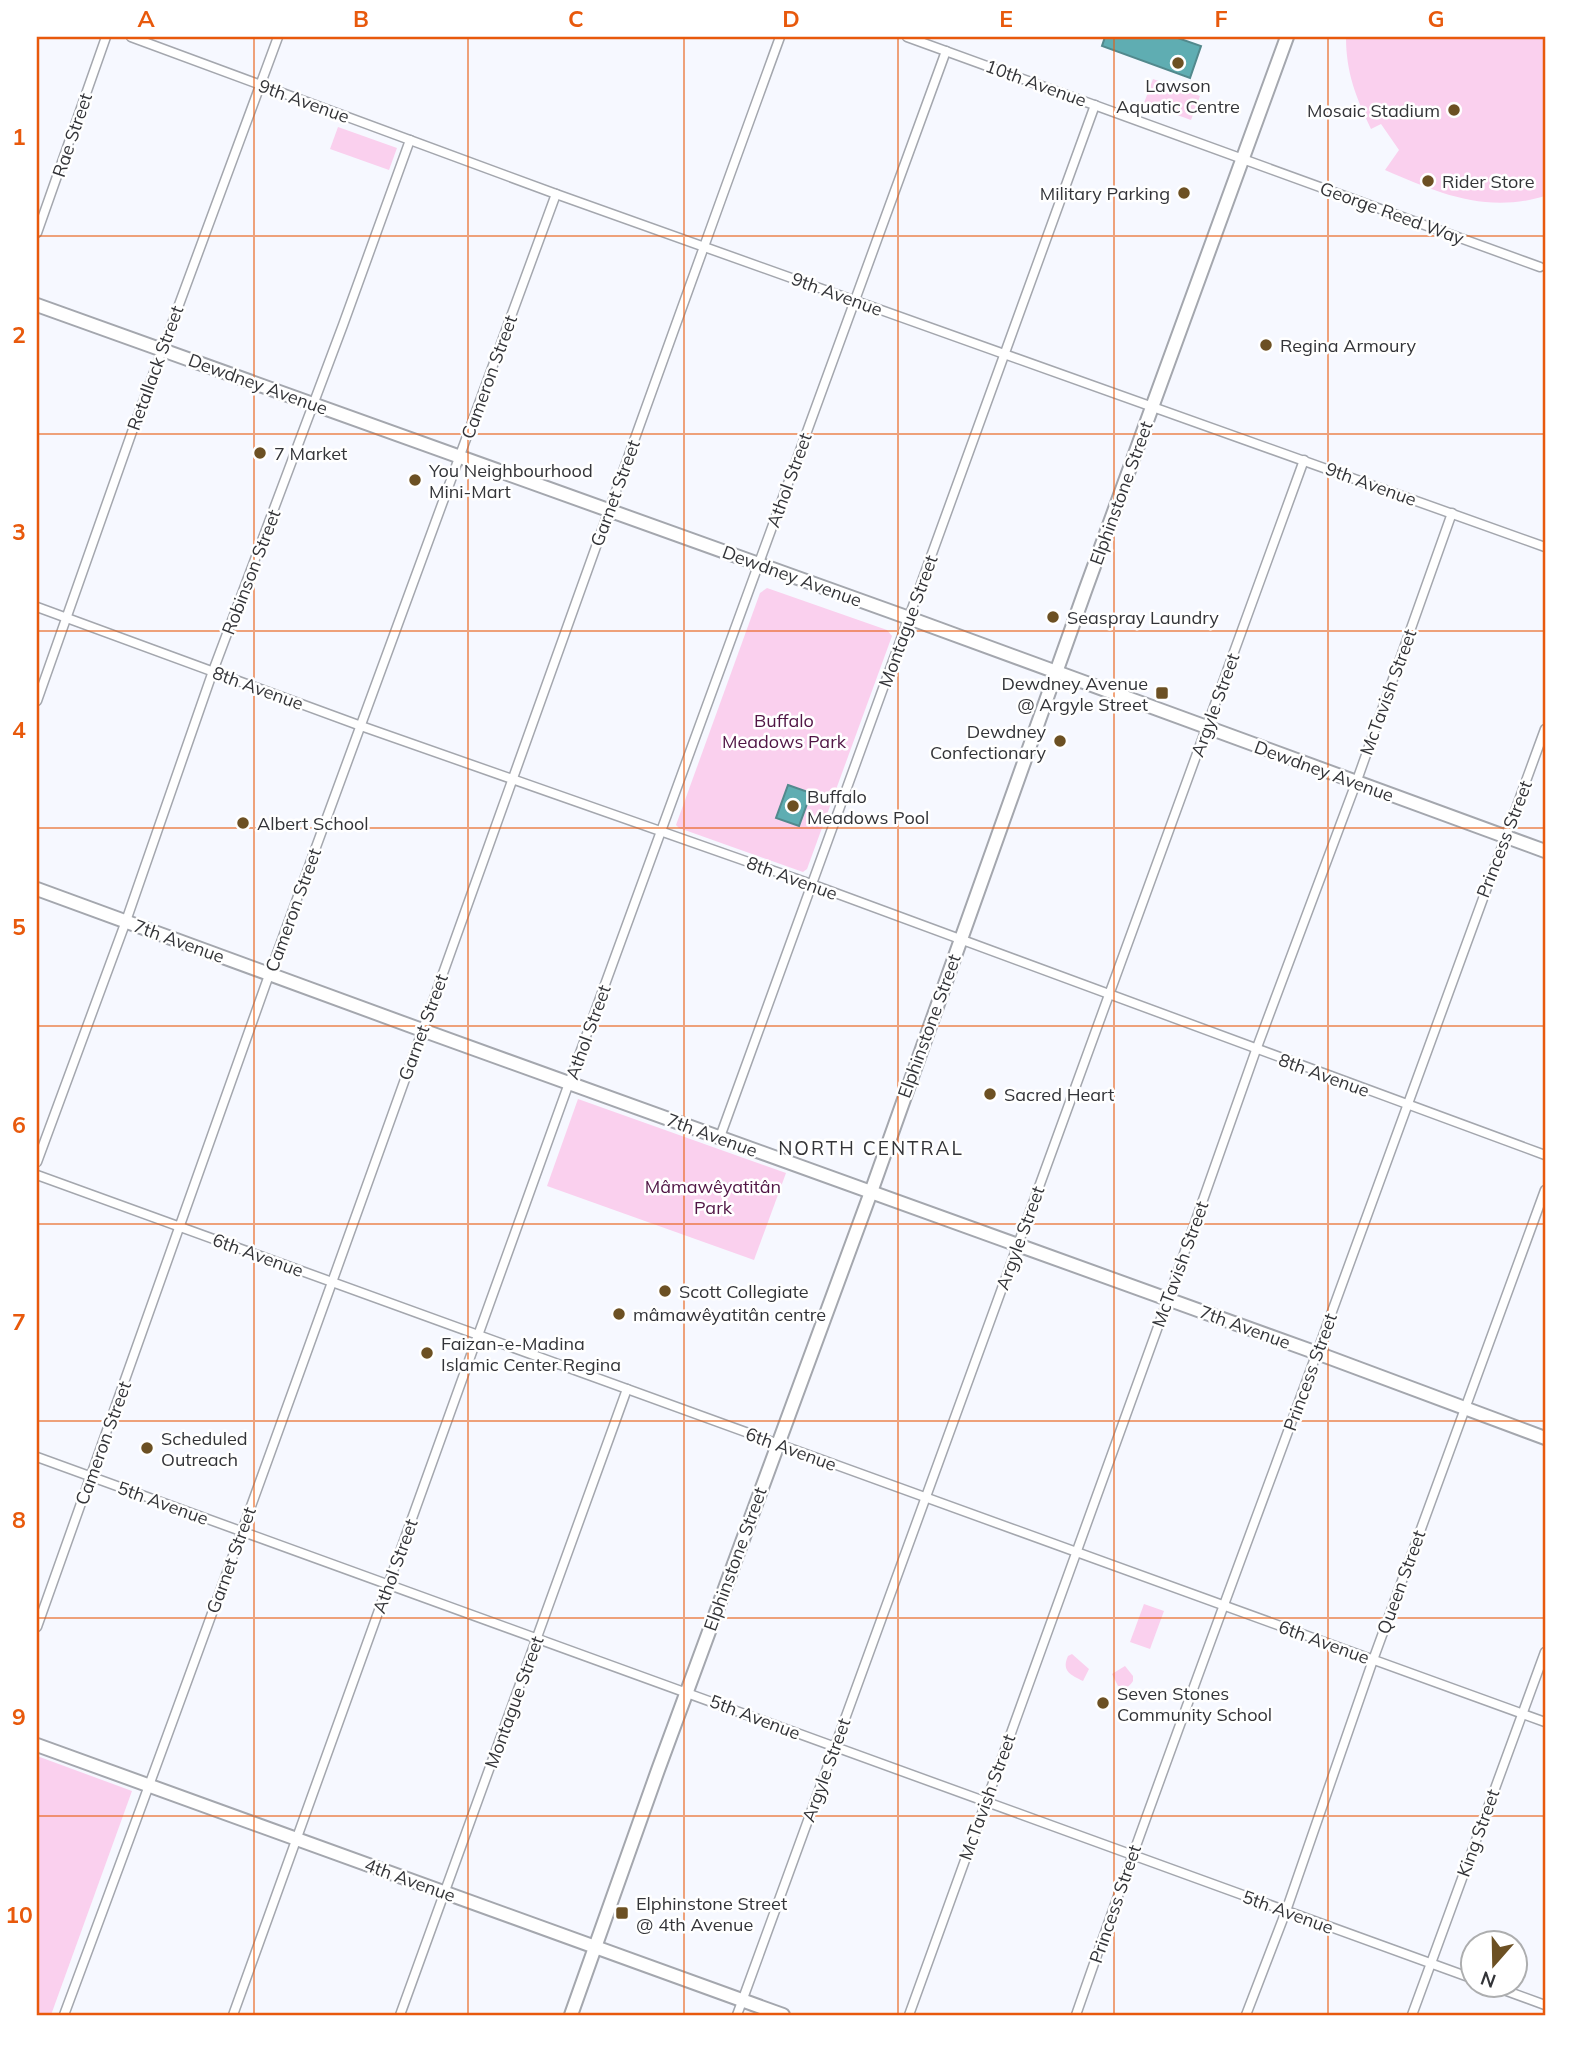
<svg xmlns="http://www.w3.org/2000/svg" width="1582" height="2052" font-family="Mulish,sans-serif">
	<rect width="100%" height="100%" fill="#f6f8ff"/>
	<g fill="#fad0ee">
		<path d="M1346 37H1545V196C1486 214 1438 193 1385 170L1399 150 1381 124 1371 129C1356 97 1346 73 1346 37Z"/>
		<polygon points="1153,79 1200,96 1191,120 1144,103"/>
		<polygon points="338,127 397,148 389,170 330,149"/>
		<polygon points="767,588 887,630 892,636 807,869 803,872 679,828 676,825 760,593"/>
		<polygon points="578,1099 786,1173 754,1260 547,1186"/>
		<polygon points="1144,1604 1164,1611 1150,1649 1130,1642"/>
		<path d="M1072 1654 1089 1669 1083 1681C1071 1675 1061 1671 1068 1656Z"/>
		<path d="M1125 1666 1133 1676V1681C1129 1687 1126 1689 1118 1686L1112 1674Z"/>
		<polygon points="37,1756 132,1791 51,2015 37,2013"/>
	</g>
	<g fill="#5fadb2" stroke="#52898d" stroke-width="2">
		<polygon points="1105,37 1175,37 1201,46 1190,78 1102,46"/>
		<polygon points="788,785 811,793 799,826 776,818"/>
	</g>
	<g fill="none" stroke-linecap="round" stroke-linejoin="round">
		<g stroke="#a4a7ae" stroke-width="11">
			<g id="street">
				<polyline points="131,37 556,194 1545,547"/>
				<polyline points="907,37 1540,267"/>
				<polyline points="37,233 106,37"/>
				<polyline points="37,607 361,726 811,884 1545,1155"/>
				<polyline points="37,701 133,429 278,37"/>
				<polyline points="720,1137 1095,105"/>
				<polyline points="37,1162 126,921 213,671 343,325 410,140"/>
				<polyline points="37,1175 1545,1722"/>
				<polyline points="37,1457 1474,1979"/>
				<polyline points="37,1627 269,975 556,194"/>
				<polyline points="1493,1986 1545,2005"/>
				<path d="M64 2015C309 1358 540 696 780 37"/>
				<polyline points="233,2015 569,1083 946,51"/>
				<polyline points="400,2015 627,1389"/>
				<polyline points="737,2015 1304,460"/>
				<polyline points="909,2015 1168,1299 1256,1050 1356,783 1452,513"/>
				<path d="M1076 2015C1151 1799 1232 1584 1311 1369 1389 1156 1465 942 1545 729"/>
				<polyline points="1246,2015 1286,1911 1373,1660 1545,1190"/>
				<polyline points="1412,2015 1545,1652"/>
			</g>
		</g>
		<g stroke="#a4a7ae" stroke-width="16">
			<g id="secondary">
				<polyline points="37,305 909,618 1545,851"/>
				<polyline points="37,889 422,1030 1317,1353 1545,1438"/>
				<polyline points="37,1745 783,2015"/>
				<polyline points="571,2015 658,1770 871,1192 1085,591 1287,37"/>
			</g>
		</g>
		<use href="#street" stroke="#fff" stroke-width="8"/>
		<use href="#secondary" stroke="#fff" stroke-width="12"/>
	</g>
	<path fill="none" stroke="#e8590c" stroke-width="2" stroke-opacity="0.55" d="M254 37V2015M468 37V2015M684 37V2015M898 37V2015M1114 37V2015M1328 37V2015M37 236H1545M37 434H1545M37 631H1545M37 828H1545M37 1026H1545M37 1224H1545M37 1421H1545M37 1618H1545M37 1816H1545"/>
	<g fill="#6c5023" stroke="#fff" stroke-width="2.5">
		<circle cx="1178" cy="63" r="7"/>
		<circle cx="1454" cy="110" r="7"/>
		<circle cx="1428" cy="181" r="7"/>
		<circle cx="1184" cy="193" r="7"/>
		<circle cx="1266" cy="345" r="7"/>
		<circle cx="260" cy="453" r="7"/>
		<circle cx="415" cy="480" r="7"/>
		<circle cx="1053" cy="617" r="7"/>
		<rect x="1155" y="686" width="14" height="14" rx="3.5"/>
		<circle cx="1060" cy="741" r="7"/>
		<circle cx="793" cy="806" r="7"/>
		<circle cx="243" cy="823" r="7"/>
		<circle cx="990" cy="1094" r="7"/>
		<circle cx="665" cy="1291" r="7"/>
		<circle cx="619" cy="1314" r="7"/>
		<circle cx="427" cy="1353" r="7"/>
		<circle cx="147" cy="1448" r="7"/>
		<circle cx="1103" cy="1703" r="7"/>
		<rect x="615" y="1906" width="14" height="14" rx="3.5"/>
	</g>
	<g text-anchor="middle" dominant-baseline="central" stroke-width="5" stroke-linejoin="round" paint-order="stroke">
		<g font-size="18" fill="#333438" stroke="#fff">
			<text transform="translate(1036 83) rotate(20)">10th Avenue</text>
			<text transform="translate(304 101) rotate(20)">9th Avenue</text>
			<text transform="translate(72 135) rotate(-71)">Rae Street</text>
			<text transform="translate(1392 213) rotate(20)">George Reed Way</text>
			<text transform="translate(837 294) rotate(20)">9th Avenue</text>
			<text transform="translate(155 368) rotate(-70)">Retallack Street</text>
			<text transform="translate(489 377) rotate(-70)">Cameron Street</text>
			<text transform="translate(258 384) rotate(20)">Dewdney Avenue</text>
			<text transform="translate(789 480) rotate(-70)">Athol Street</text>
			<text transform="translate(1371 484) rotate(20)">9th Avenue</text>
			<text transform="translate(615 493) rotate(-70)">Garnet Street</text>
			<text transform="translate(1121 493) rotate(-70)">Elphinstone Street</text>
			<text transform="translate(251 572) rotate(-69)">Robinson Street</text>
			<text transform="translate(792 576) rotate(20)">Dewdney Avenue</text>
			<text transform="translate(908 621) rotate(-70)">Montague Street</text>
			<text transform="translate(258 688) rotate(20)">8th Avenue</text>
			<text transform="translate(1388 692) rotate(-70)">McTavish Street</text>
			<text transform="translate(1215 705) rotate(-70)">Argyle Street</text>
			<text transform="translate(1324 771) rotate(20)">Dewdney Avenue</text>
			<text transform="translate(1504 839) rotate(-69)">Princess Street</text>
			<text transform="translate(792 878) rotate(20)">8th Avenue</text>
			<text transform="translate(293 910) rotate(-70)">Cameron Street</text>
			<text transform="translate(179 941) rotate(20)">7th Avenue</text>
			<text transform="translate(929 1026) rotate(-70)">Elphinstone Street</text>
			<text transform="translate(423 1027) rotate(-70)">Garnet Street</text>
			<text transform="translate(588 1032) rotate(-70)">Athol Street</text>
			<text transform="translate(1324 1075) rotate(20)">8th Avenue</text>
			<text transform="translate(712 1135) rotate(20)">7th Avenue</text>
			<text transform="translate(1020 1238) rotate(-70)">Argyle Street</text>
			<text transform="translate(258 1255) rotate(20)">6th Avenue</text>
			<text transform="translate(1180 1264) rotate(-70)">McTavish Street</text>
			<text transform="translate(1245 1327) rotate(20)">7th Avenue</text>
			<text transform="translate(1310 1372) rotate(-70)">Princess Street</text>
			<text transform="translate(103 1443) rotate(-70)">Cameron Street</text>
			<text transform="translate(791 1449) rotate(20)">6th Avenue</text>
			<text transform="translate(163 1503) rotate(20)">5th Avenue</text>
			<text transform="translate(735 1559) rotate(-70)">Elphinstone Street</text>
			<text transform="translate(231 1560) rotate(-70)">Garnet Street</text>
			<text transform="translate(395 1566) rotate(-70)">Athol Street</text>
			<text transform="translate(1401 1582) rotate(-70)">Queen Street</text>
			<text transform="translate(1324 1642) rotate(20)">6th Avenue</text>
			<text transform="translate(514 1702) rotate(-70)">Montague Street</text>
			<text transform="translate(755 1717) rotate(21)">5th Avenue</text>
			<text transform="translate(826 1770) rotate(-70)">Argyle Street</text>
			<text transform="translate(987 1797) rotate(-70)">McTavish Street</text>
			<text transform="translate(1478 1833) rotate(-70)">King Street</text>
			<text transform="translate(410 1880) rotate(20)">4th Avenue</text>
			<text transform="translate(1115 1904) rotate(-71)">Princess Street</text>
			<text transform="translate(1288 1912) rotate(20)">5th Avenue</text>
		</g>
		<g font-size="18" fill="#333438" stroke="#fff" text-anchor="start">
			<text x="1178" y="85" text-anchor="middle">Lawson<tspan x="1178" dy="21">Aquatic Centre</tspan></text>
			<text x="1440" y="110" text-anchor="end">Mosaic Stadium</text>
			<text x="1442" y="181">Rider Store</text>
			<text x="1170" y="193" text-anchor="end">Military Parking</text>
			<text x="1280" y="345">Regina Armoury</text>
			<text x="274" y="453">7 Market</text>
			<text x="429" y="470">You Neighbourhood<tspan x="429" dy="21">Mini-Mart</tspan></text>
			<text x="1067" y="617">Seaspray Laundry</text>
			<text x="1148" y="683" text-anchor="end">Dewdney Avenue<tspan x="1148" dy="21">@ Argyle Street</tspan></text>
			<text x="1046" y="731" text-anchor="end">Dewdney<tspan x="1046" dy="21">Confectionary</tspan></text>
			<text x="807" y="796">Buffalo<tspan x="807" dy="21">Meadows Pool</tspan></text>
			<text x="257" y="823">Albert School</text>
			<text x="1004" y="1094">Sacred Heart</text>
			<text x="679" y="1291">Scott Collegiate</text>
			<text x="633" y="1314">mâmawêyatitân centre</text>
			<text x="441" y="1343">Faizan-e-Madina<tspan x="441" dy="21">Islamic Center Regina</tspan></text>
			<text x="161" y="1438">Scheduled<tspan x="161" dy="21">Outreach</tspan></text>
			<text x="1117" y="1693">Seven Stones<tspan x="1117" dy="21">Community School</tspan></text>
			<text x="636" y="1903">Elphinstone Street<tspan x="636" dy="21">@ 4th Avenue</tspan></text>
		</g>
		<g font-size="18" fill="#501545" stroke="#fff">
			<text x="784" y="720">Buffalo<tspan x="784" dy="21">Meadows Park</tspan></text>
			<text x="713" y="1186">Mâmawêyatitân<tspan x="713" dy="21">Park</tspan></text>
		</g>
		<g font-size="19" letter-spacing="2" fill="#333438" stroke="#fff">
			<text x="871" y="1148">NORTH CENTRAL</text>
		</g>
	</g>
	<rect width="1582" height="2052" fill="none" stroke="#ffffff" stroke-width="77"/>
	<g transform="translate(1494 1964) rotate(200)"><circle r="33" fill="#ffffff" stroke="#adaeaf" stroke-width="2"/>
	<path d="M0-5L12 26L0 18L-12 26Z" fill="#6c5023"/>
	<text y="-10" font-size="19" font-weight="bold" text-anchor="middle" fill="#333438">N</text>
	</g>
	<rect x="38" y="38" width="1506" height="1976" fill="none" stroke="#e8590c" stroke-width="2.5"/>
	<g font-size="23" text-anchor="middle" font-weight="bold" fill="#e8590c">
		<text x="146" y="27">A</text>
		<text x="361" y="27">B</text>
		<text x="576" y="27">C</text>
		<text x="791" y="27">D</text>
		<text x="1006" y="27">E</text>
		<text x="1221" y="27">F</text>
		<text x="1436" y="27">G</text>
		<text x="19" y="145">1</text>
		<text x="19" y="343">2</text>
		<text x="19" y="540">3</text>
		<text x="19" y="738">4</text>
		<text x="19" y="935">5</text>
		<text x="19" y="1133">6</text>
		<text x="19" y="1330">7</text>
		<text x="19" y="1528">8</text>
		<text x="19" y="1725">9</text>
		<text x="19" y="1923">10</text>
	</g>
</svg>
